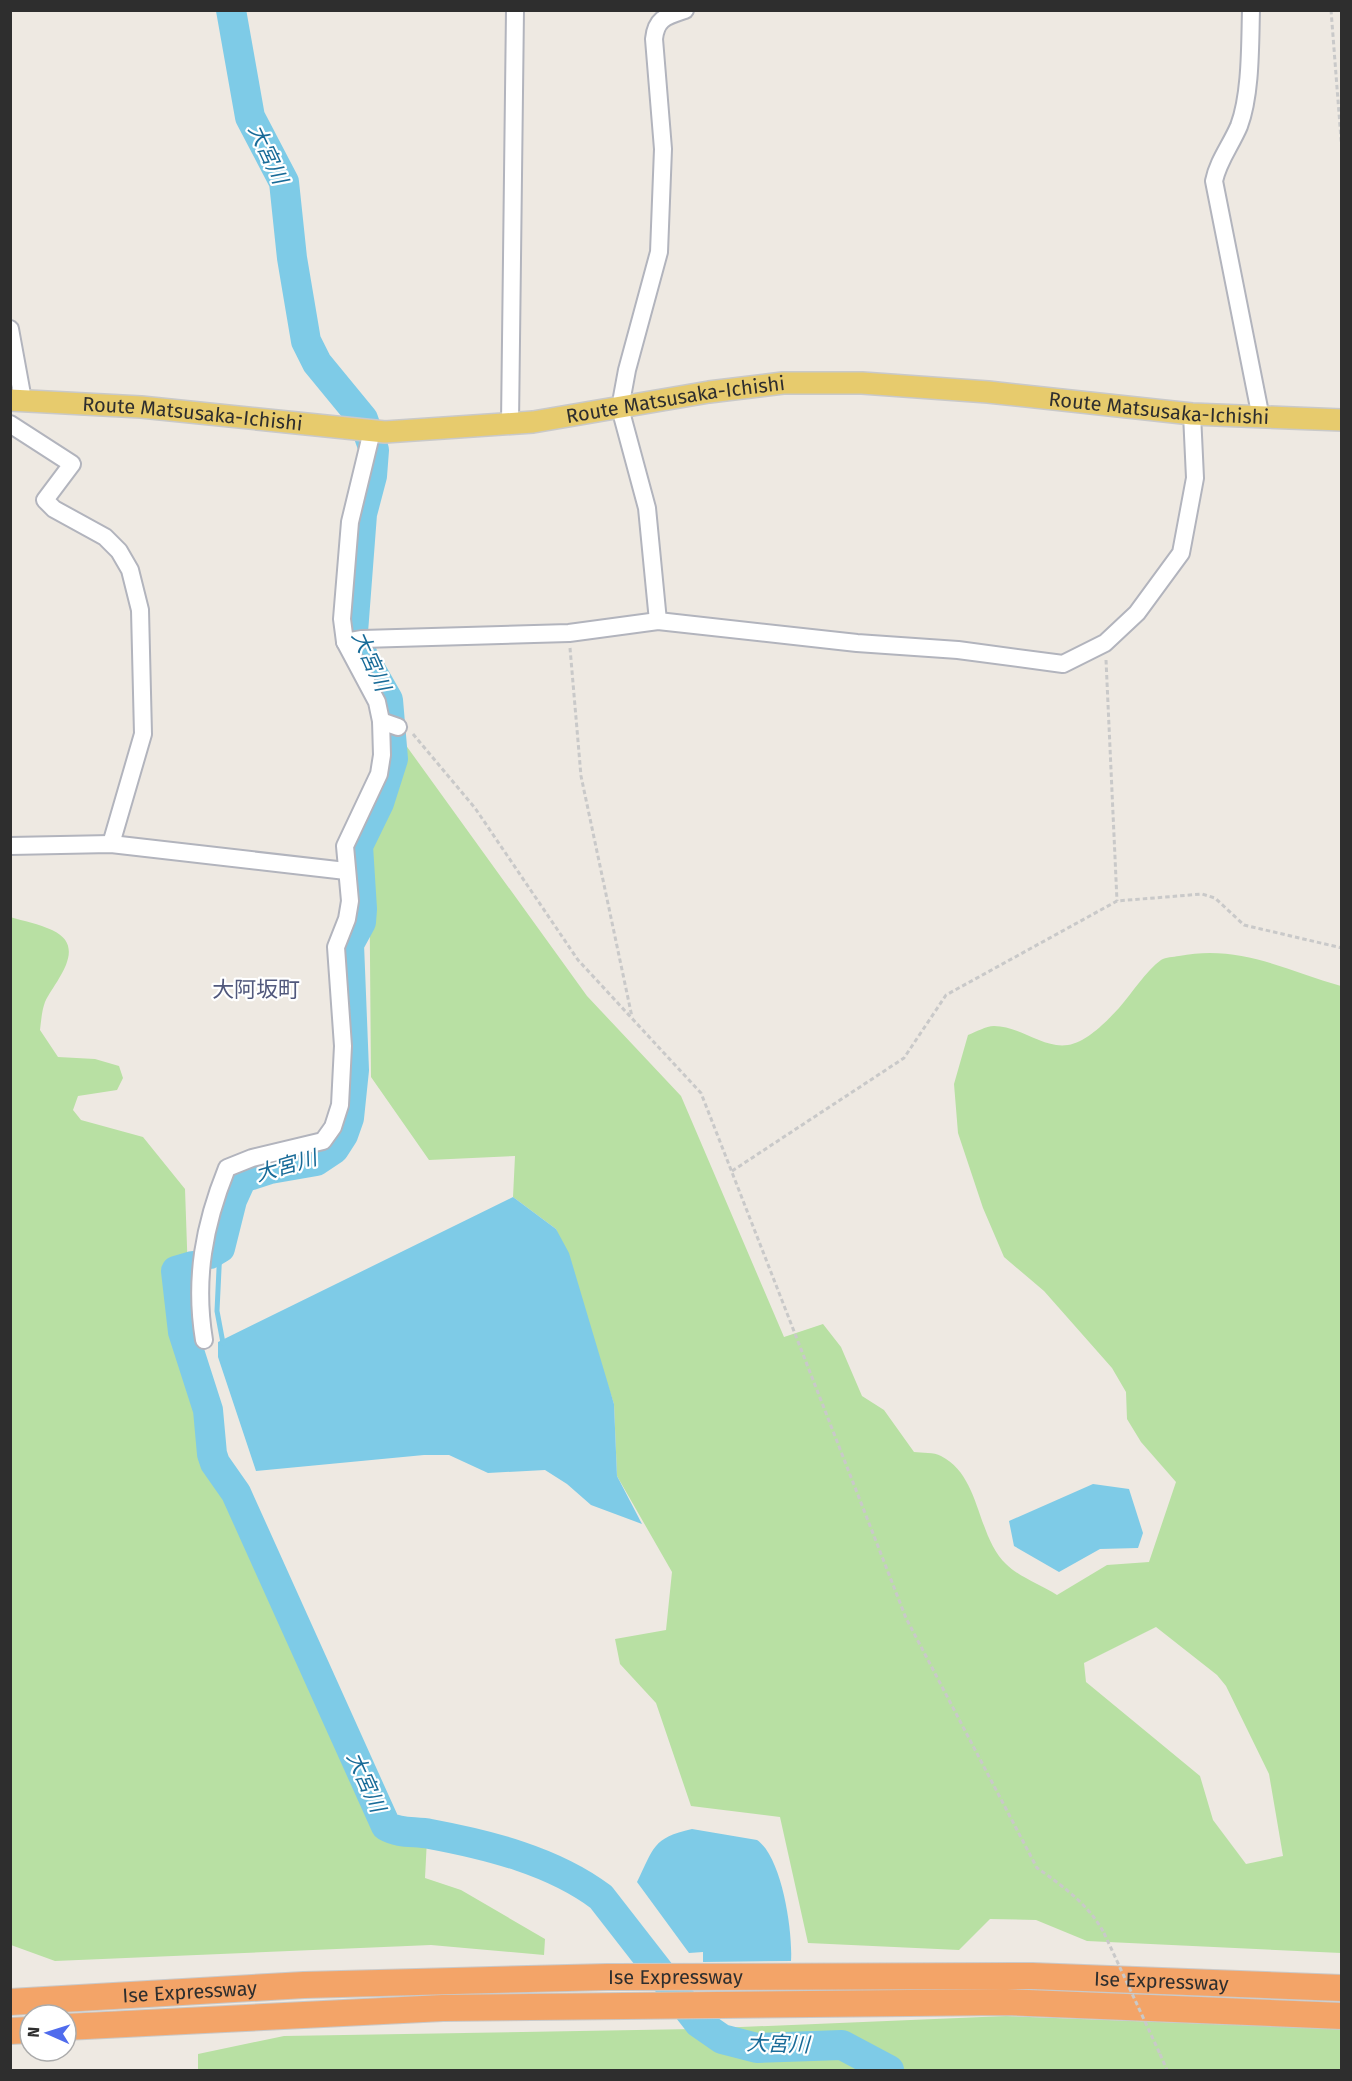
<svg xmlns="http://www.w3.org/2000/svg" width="1352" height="2081" font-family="'Fira Sans','Noto Sans JP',sans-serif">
	<rect width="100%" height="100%" fill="#eee9e2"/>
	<g fill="#b8e0a3" fill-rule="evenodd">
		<path d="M405 744 587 996 681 1096 784 1337 823 1324 841 1347 862 1396 884 1410 914 1452C922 1453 934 1452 941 1456 981 1476 976 1535 1006 1564 1019 1577 1041 1585 1057 1595L1107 1565 1149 1562 1176 1482 1141 1442 1127 1419 1126 1392 1112 1368 1044 1291 1004 1257 983 1208 958 1133 954 1084 968 1035C976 1032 986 1026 994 1026 1020 1026 1043 1049 1068 1045 1087 1042 1107 1021 1119 1008 1132 993 1146 971 1161 960 1166 957 1173 957 1179 956 1239 944 1285 970 1341 986V1953L1087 1941 1036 1920 990 1919 959 1950 808 1943 780 1817 691 1806 656 1703 620 1664 615 1639 666 1630 672 1572 617 1476 614 1404 556 1229 513 1197 515 1156 429 1160 371 1077 369 840ZM1156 1627 1217 1675 1226 1686 1269 1774 1283 1856 1246 1864 1213 1820 1200 1776 1086 1682 1084 1663Z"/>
		<path d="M10 917C24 921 39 924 52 930 89 947 55 981 45 1002 42 1010 41 1021 40 1030L58 1057 95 1059 119 1066 123 1078 117 1090 78 1096 73 1110 81 1120 143 1137 185 1189 190 1332 196 1393 209 1460 235 1526 344 1721 393 1823 427 1839 425 1878 461 1890 545 1939 544 1955 431 1945 55 1961 11 1945Z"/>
		<polygon points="1006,2016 1342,2029 1341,2070 198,2070 198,2054 284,2036 694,2029"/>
	</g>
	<g fill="#7ecbe7">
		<polygon points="513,1197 556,1229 569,1253 614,1404 617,1476 642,1524 591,1505 567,1484 545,1470 488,1473 449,1455 424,1455 256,1471 218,1357 218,1342"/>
		<polygon points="1093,1484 1129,1489 1143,1533 1138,1548 1100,1549 1059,1572 1014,1546 1009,1521"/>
		<path d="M692 1829 757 1840C782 1857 793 1932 791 1961L703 1962V1952L689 1953 637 1882C654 1848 652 1838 692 1829Z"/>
	</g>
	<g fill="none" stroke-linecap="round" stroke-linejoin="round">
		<polyline stroke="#7ecbe7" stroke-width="5" points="220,1248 217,1311 223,1343"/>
		<g stroke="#7ecbe7" stroke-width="30">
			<polyline points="210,1254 220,1248 232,1200 242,1178 270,1169 316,1161 334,1149 343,1135 349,1118 354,1070 349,944 361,922 362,909 358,846 379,803 393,759 388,700 364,658 353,632 362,514 372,476 374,450 363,419 317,363 306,341 292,258 284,182 250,117 231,10"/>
			<path d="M193 1266 176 1271 183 1332 208 1410 212 1454 215 1463 236 1493 386 1826C400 1834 415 1831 430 1834 489 1845 553 1861 601 1897L699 2023 722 2039 757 2048 842 2045 889 2070"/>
		</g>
		<g stroke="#b2b4bd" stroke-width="20">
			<g id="minor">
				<path d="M1251 10C1250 45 1251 94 1239 126 1231 145 1218 161 1214 181L1261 418"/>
				<polyline points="10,329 23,400"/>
				<polyline points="10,424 72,464 45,500 54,509 105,537 119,551 130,570 140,610 143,734 111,844"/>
				<polyline points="510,424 515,10"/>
				<path d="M658 621 647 508 620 408 627 370 659 252 663 149 654 39C656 18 667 16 685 10"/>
				<polyline points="345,642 362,639 569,633 658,621 857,643 958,650 1063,664 1105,643 1137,613 1181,553 1195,478 1192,414"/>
				<polyline points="381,721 398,727"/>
				<polyline points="10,846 111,844 346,871"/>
				<path d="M204 1340C194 1279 204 1225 227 1168L252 1158 323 1141 333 1127 340 1105 343 1046 336 947 347 919 350 901 345 846 379 774 382 755 381 721 377 702 345 642 342 619 350 522 372 431"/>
			</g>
		</g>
		<g stroke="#c9c9c9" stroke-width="24">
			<g id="major">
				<path id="s1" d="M10 400 141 407 385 432 533 422 709 392 783 383H862L988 392 1192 414 1342 420"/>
			</g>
		</g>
		<g stroke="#c9c9c9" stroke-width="28">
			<g id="highway">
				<path id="s2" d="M10 2002 304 1985 607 1977 1032 1976 1342 1988"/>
				<polyline points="66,2027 443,2008 1006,2002 1342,2016"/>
				<polyline points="10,2031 30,2030"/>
			</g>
		</g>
		<g stroke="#c9c9c9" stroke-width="3" stroke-dasharray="4.5 3" stroke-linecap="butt">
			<polyline points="1331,10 1342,152"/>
			<polyline points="570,648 581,776 632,1017"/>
			<polyline points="1106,660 1117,901"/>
			<path d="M413 734 475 808 578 960 701 1093 906 1618 1037 1868C1063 1886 1089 1905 1104 1933"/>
			<polyline points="732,1171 904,1058 946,995 1117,901 1202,894 1215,898 1244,925 1342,948"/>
			<polyline points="1160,2054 1167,2070"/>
		</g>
		<use href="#minor" stroke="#fff" stroke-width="16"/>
		<use href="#major" stroke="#e7cb6d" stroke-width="21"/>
		<use href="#highway" stroke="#f3a468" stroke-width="26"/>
		<polyline stroke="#c9c9c9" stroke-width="3" stroke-dasharray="4.5 3" stroke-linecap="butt" points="1104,1933 1160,2054"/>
	</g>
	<g text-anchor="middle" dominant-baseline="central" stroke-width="4.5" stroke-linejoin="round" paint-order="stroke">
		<g font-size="20" fill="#2e2e2e" stroke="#fff">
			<text stroke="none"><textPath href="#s1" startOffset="669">Route Matsusaka-Ichishi</textPath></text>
			<text stroke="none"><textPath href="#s1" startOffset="1155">Route Matsusaka-Ichishi</textPath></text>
			<text stroke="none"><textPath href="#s1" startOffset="183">Route Matsusaka-Ichishi</textPath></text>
			<text stroke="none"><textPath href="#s2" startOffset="666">Ise Expressway</textPath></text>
			<text stroke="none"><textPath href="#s2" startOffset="1152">Ise Expressway</textPath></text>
			<text stroke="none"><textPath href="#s2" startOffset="180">Ise Expressway</textPath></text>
		</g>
		<g font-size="21" font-style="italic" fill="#186b98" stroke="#fff">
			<text transform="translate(268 154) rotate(65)">大宮川</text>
			<text transform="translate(371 661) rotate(66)">大宮川</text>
			<text transform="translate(286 1166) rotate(-16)">大宮川</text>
			<text transform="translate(366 1782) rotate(66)">大宮川</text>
			<text transform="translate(778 2044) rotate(2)">大宮川</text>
		</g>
		<g font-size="22" fill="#51587c" stroke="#fff">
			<text x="256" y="989">大阿坂町</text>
		</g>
	</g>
	<rect width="1352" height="2081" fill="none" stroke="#2e2e2e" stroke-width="24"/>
	<g transform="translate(48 2033) rotate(273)"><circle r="28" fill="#ffffff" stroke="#ababab" stroke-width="1.5"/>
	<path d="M0-4.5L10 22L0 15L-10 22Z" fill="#506ced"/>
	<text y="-9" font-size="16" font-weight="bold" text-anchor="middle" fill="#2e2e2e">N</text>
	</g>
</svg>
